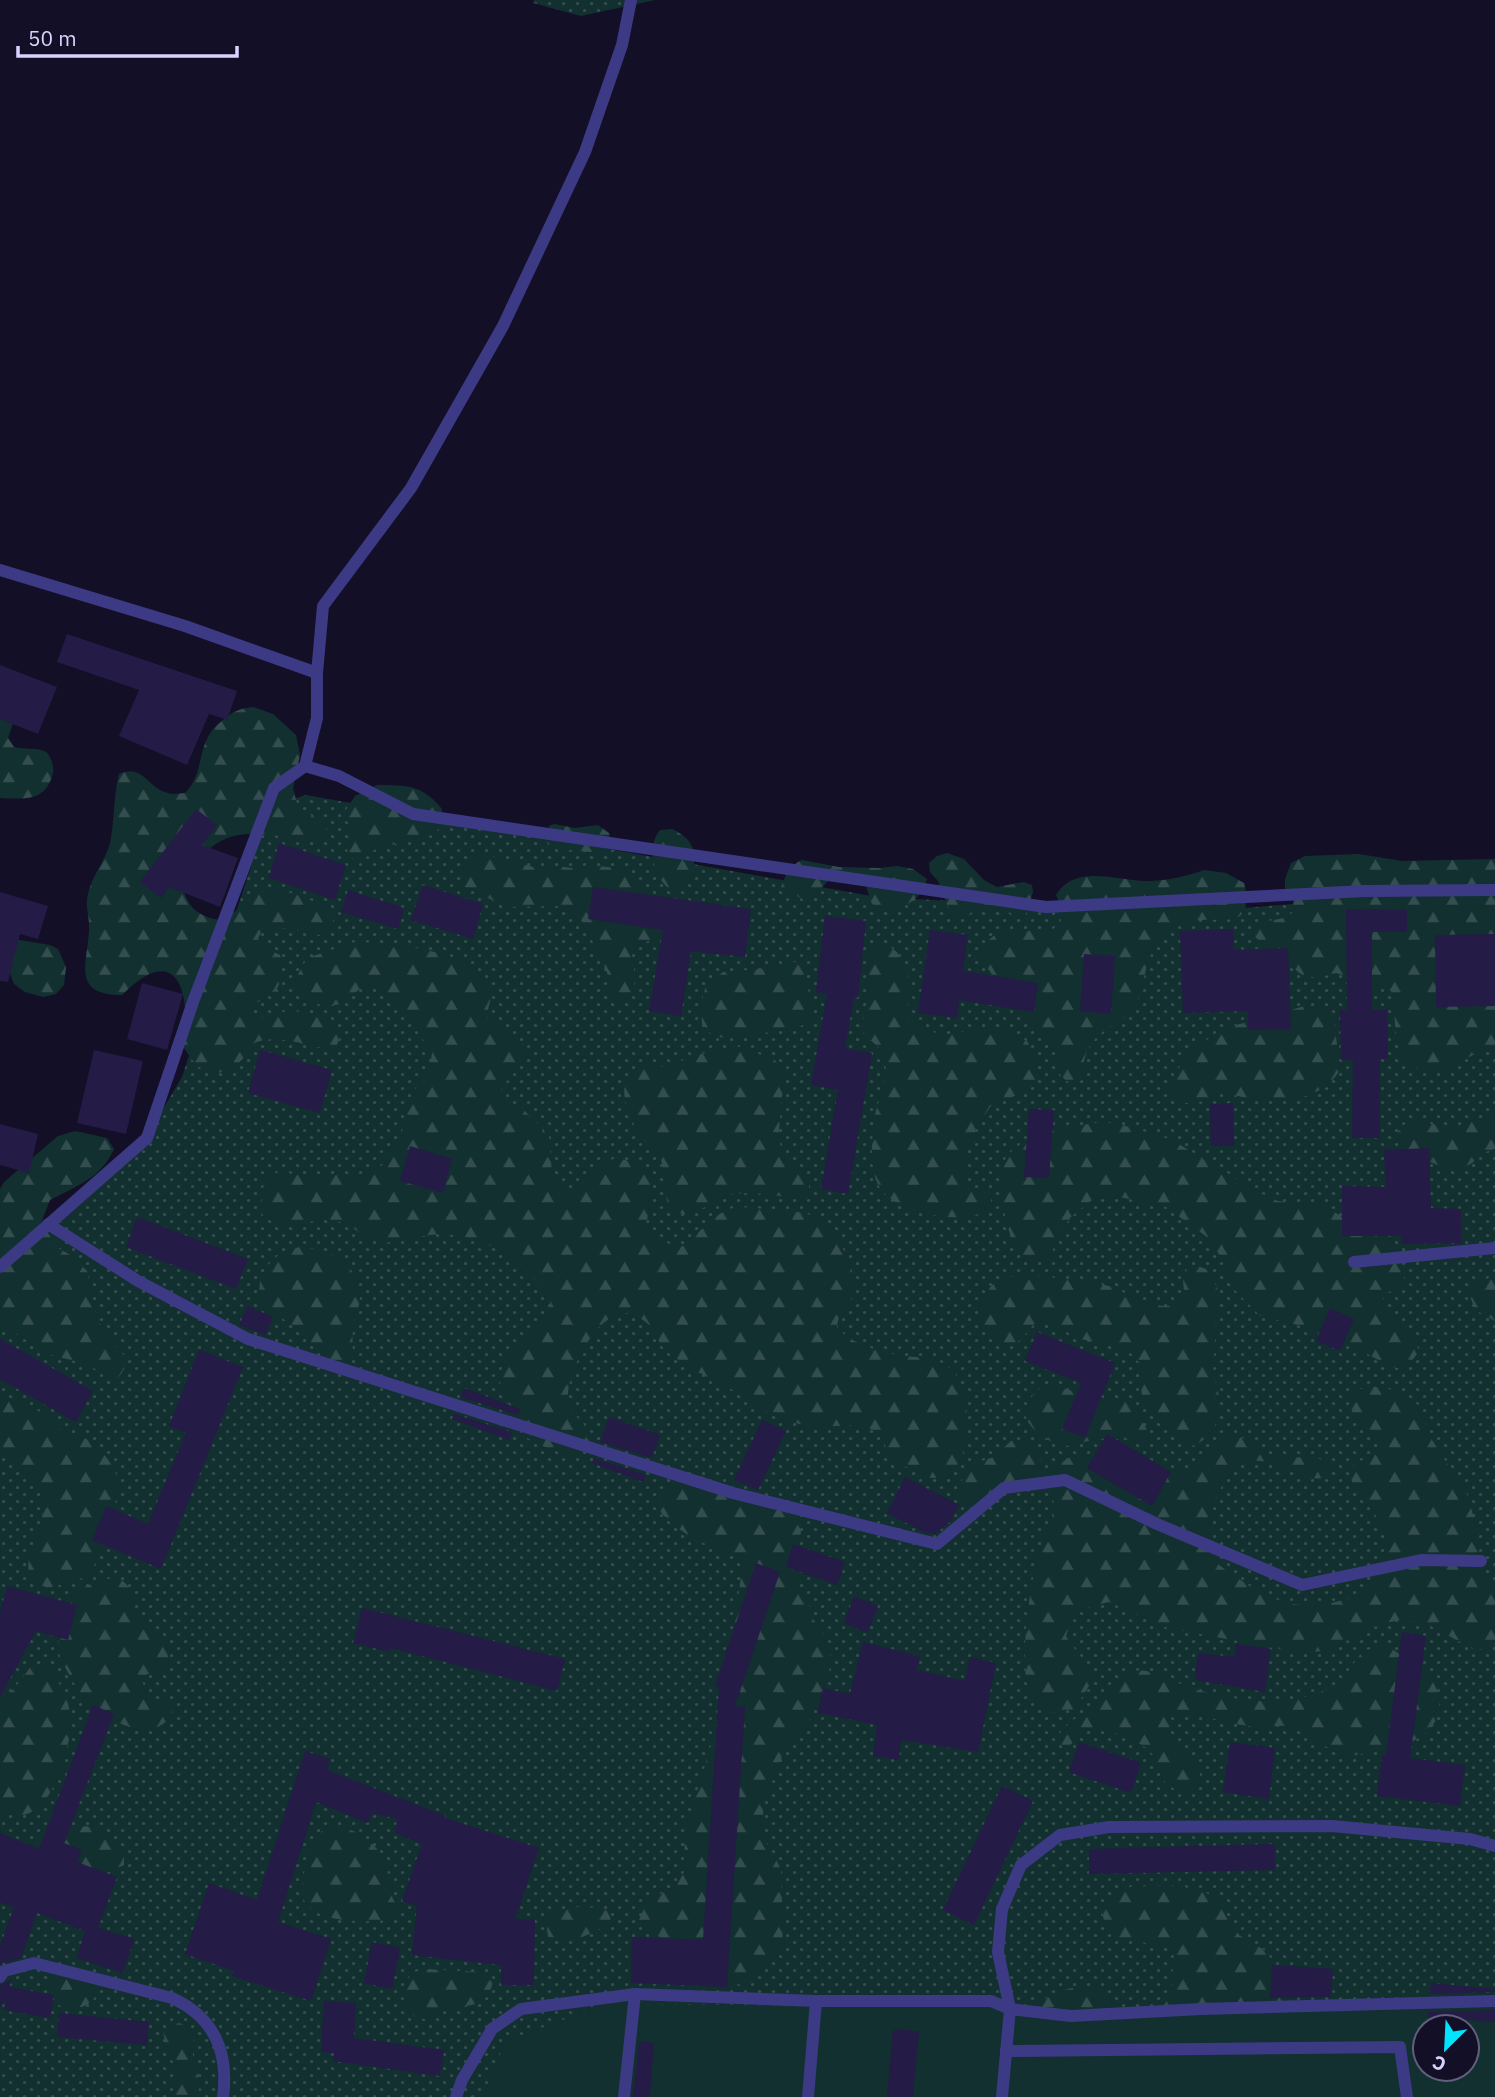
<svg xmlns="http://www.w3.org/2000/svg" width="1495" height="2097" font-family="'IBM Plex Sans',sans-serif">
	<defs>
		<pattern id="grass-dots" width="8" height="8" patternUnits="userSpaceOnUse" patternTransform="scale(1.75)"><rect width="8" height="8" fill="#12302f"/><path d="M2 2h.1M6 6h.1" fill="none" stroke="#344d4e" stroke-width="1.8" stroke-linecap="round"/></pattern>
		<pattern id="forest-firs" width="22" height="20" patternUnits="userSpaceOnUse" patternTransform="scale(1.75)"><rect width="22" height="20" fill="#12302f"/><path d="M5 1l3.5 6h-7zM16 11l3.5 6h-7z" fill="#344d4e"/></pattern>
	</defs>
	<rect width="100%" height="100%" fill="#130f26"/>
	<g fill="url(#grass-dots)" fill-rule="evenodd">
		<polygon points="534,0 655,0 581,16 533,3"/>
		<path d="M306 795 877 897 1178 913 1307 903 1495 898V2097H0V1275L140 1148 182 1077 265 824 283 802ZM1425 2027H1467V2069H1425Z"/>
	</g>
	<g fill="url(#forest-firs)">
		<path d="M0 698 17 711 8 738 14 747C23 750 39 747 46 752 51 756 54 766 53 772 47 802 25 799 0 798Z"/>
		<path d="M253 707 273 714 296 735 300 755 293 788 298 808 318 819 327 830V838L323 843C283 839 236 819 204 854 200 858 195 862 193 866 189 874 187 884 184 893 189 904 193 911 205 916 232 929 237 901 260 892 279 885 321 901 334 916L332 927 320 935C298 932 285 924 262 931L258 938 263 947 280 955C284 970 283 987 269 996 262 1001 255 1002 249 1008L251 1015C268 1021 267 1014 283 1012 303 1009 331 1015 342 1033L335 1049C310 1049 286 1034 260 1041 251 1043 250 1049 245 1056 236 1068 217 1079 202 1069 195 1065 189 1055 184 1048 191 997 180 937 122 995 70 995 88 962 89 930 90 913 83 907 90 887 95 872 106 859 110 843 115 820 113 797 119 774 143 763 147 788 168 793 173 795 180 793 185 793 207 771 194 741 223 720 233 711 239 709 253 707Z"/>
		<path d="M377 785C408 785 422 785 442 809 442 814 443 822 441 826 432 843 393 842 378 848 370 851 368 858 360 861L348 857 347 848 350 832 345 811 355 796Z"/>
		<polygon points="554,824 575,828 598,825 609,833 611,843 601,853 558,849 546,843 549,826"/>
		<path d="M672 829C698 841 697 857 690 883L682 888 672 891C654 879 645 848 660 830Z"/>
		<path d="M947 853 964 859 984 880 997 887 1024 882 1032 885 1033 892 1025 917C1012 917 1002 910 990 910 972 911 969 921 950 913L938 881 930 872 929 863 937 856Z"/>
		<path d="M1359 854 1402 861 1495 859V1051C1472 1051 1467 1060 1450 1068 1441 1072 1432 1071 1423 1070 1387 1064 1399 1016 1391 991L1336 973 1317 978 1302 975 1255 937 1256 925C1268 919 1283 921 1292 913L1294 896 1285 890V879L1291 863 1305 856Z"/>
		<path d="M471 856H492L537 868 558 866 571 868 589 865 617 868 629 875 663 908C665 948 649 932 631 954 636 973 639 997 618 1004L613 1001 608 990V975L585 925 574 913 563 906 507 907 462 886C461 873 461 865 471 856Z"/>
		<path d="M802 860 839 867 879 868 897 866 913 869 927 879C925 884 924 890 920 894 910 906 882 920 871 902 869 898 868 890 866 886L828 881 814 896 804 900 781 887C786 874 789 866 802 860Z"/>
		<path d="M1204 870 1226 873 1244 883C1247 892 1249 912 1238 917 1224 924 1197 914 1176 927 1135 953 1152 989 1129 1014 1125 1019 1117 1023 1111 1026 1090 1039 1082 1054 1083 1079L1074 1085C1043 1070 1065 1052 1048 1036 1042 1031 1034 1030 1029 1025 1009 1008 999 978 979 959L984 944 997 933 1053 929 1059 924 1064 913 1056 895C1076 862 1119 882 1151 881 1170 880 1187 876 1204 870Z"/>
		<polygon points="13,939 50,945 58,949 66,967 64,985 56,994 43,997 25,992 14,984 4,958"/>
		<path d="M355 942C386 942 482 951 491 988 494 1000 485 1008 488 1020L523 1044 526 1058C517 1071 505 1080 499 1094L506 1103 522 1108 549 1136 552 1174 562 1189 574 1192C606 1168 602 1144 648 1170L654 1191 646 1224 659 1241 681 1247C698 1236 709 1218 727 1210 737 1205 753 1208 764 1209 807 1211 833 1213 847 1259 849 1267 855 1276 855 1285 856 1302 838 1310 837 1327 851 1344 877 1351 898 1355 917 1358 938 1356 953 1371 974 1394 976 1479 933 1478 921 1477 893 1461 888 1452 884 1444 883 1435 873 1430 854 1421 830 1429 810 1426 796 1425 768 1413 755 1406 746 1401 739 1393 729 1388 716 1380 701 1375 688 1366 679 1360 669 1354 662 1346 659 1343 658 1337 655 1332 649 1323 636 1313 625 1313 595 1314 566 1374 568 1401 569 1411 585 1425 592 1434 584 1462 566 1455 545 1447 539 1444 531 1441 526 1437 517 1430 499 1390 500 1379 504 1336 539 1338 549 1311 551 1307 550 1300 550 1295 520 1259 479 1229 430 1235 413 1237 394 1246 376 1241 359 1235 347 1220 327 1220 299 1220 287 1235 261 1214L263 1188 267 1179 278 1172 311 1176 367 1174 384 1164 402 1131 412 1093 429 1072 432 1053 393 996 373 985 363 986 342 1004 326 1006 312 1003 298 995 294 982 307 958Z"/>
		<path d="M885 944C918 961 905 991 908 1020L922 1029 944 1035 983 1028 1006 1031 1027 1041 1038 1060 1036 1080 1024 1093 993 1103 979 1123 964 1160V1177L976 1190 991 1194V1203C980 1218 966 1218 948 1217 928 1215 899 1209 884 1193 867 1176 872 1137 875 1115 879 1096 890 1077 884 1058 881 1046 868 1040 861 1030 862 1019 866 1013 869 1003 873 991 862 955 874 947 875 946 885 944 885 944Z"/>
		<polygon points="789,961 804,964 811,1006 812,1015 809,1021 796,1029 723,1038 711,1034 702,1024 701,1005 706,985 723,972 771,968"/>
		<polygon points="1305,1006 1319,1009 1334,1022 1340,1067 1338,1073 1327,1087 1306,1096 1264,1102 1220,1092 1196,1104 1179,1102 1170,1093 1172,1080 1187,1054 1222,1029"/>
		<path d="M737 1046 775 1060 784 1077 778 1141 793 1164 809 1177V1188L803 1198C778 1197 753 1190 728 1195 712 1198 701 1215 685 1214 657 1211 668 1177 661 1160 658 1152 649 1147 644 1140 634 1127 621 1102 625 1085 627 1076 635 1071 641 1065L668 1067 692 1056Z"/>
		<path d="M1495 1115V1149C1482 1152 1482 1156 1472 1163 1447 1180 1419 1154 1397 1142V1133L1405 1124 1417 1122 1454 1127Z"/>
		<path d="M1096 1123H1116L1172 1140 1260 1193 1278 1201 1316 1204 1334 1212 1393 1247 1406 1272 1404 1279 1397 1290 1384 1293 1383 1305 1396 1321 1417 1337 1418 1353 1406 1368H1392L1359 1349 1297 1325 1260 1316 1232 1287 1223 1260 1207 1237 1166 1207 1115 1196 1092 1200 1071 1217 1059 1233 1052 1252 1045 1261H1026C1011 1243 1006 1226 1003 1202 1002 1194 999 1184 1000 1175 1003 1136 1065 1127 1096 1123Z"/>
		<path d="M75 1131 107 1138 114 1149C101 1178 77 1186 50 1200L41 1223 58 1248 72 1256 87 1271 97 1318 104 1332 125 1357C124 1366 125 1373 116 1379L83 1363 47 1354 15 1333 0 1329V1189L4 1182 58 1136Z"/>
		<path d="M299 1247C331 1250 357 1260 360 1297 360 1307 354 1318 353 1329 351 1345 356 1356 347 1371L327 1361 299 1331 282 1318 267 1312 259 1299 260 1279 271 1261 280 1254Z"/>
		<path d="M1195 1265 1206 1269 1217 1287 1218 1295 1213 1372 1219 1396 1215 1427 1205 1439 1194 1446C1174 1436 1145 1418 1142 1395 1140 1386 1142 1375 1142 1366L1128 1350 1081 1339 1045 1321 1036 1322C1030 1328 1023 1339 1016 1343 1002 1351 986 1332 978 1322 981 1306 984 1289 999 1280 1014 1270 1094 1281 1112 1287 1128 1294 1146 1304 1163 1306 1174 1307 1179 1299 1184 1291L1183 1281 1188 1266Z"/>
		<path d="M1495 1276V1321C1480 1313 1473 1311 1470 1294L1477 1282Z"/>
		<path d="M1055 1386 1106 1401 1128 1396 1151 1437 1148 1444C1132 1441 1113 1437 1098 1439 1084 1440 1076 1448 1061 1445 1054 1444 1047 1439 1041 1435 1018 1418 1022 1405 1041 1387Z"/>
		<path d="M1371 1386 1400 1391 1418 1405 1432 1440 1467 1494 1475 1522 1480 1576 1495 1586V1646L1489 1650 1473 1649 1427 1624 1398 1620 1370 1628 1328 1651 1305 1652 1284 1650 1165 1627 1109 1602C1084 1608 1075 1610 1066 1636 1075 1652 1088 1661 1093 1679L1075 1709 1052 1713C1043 1707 1033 1702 1029 1691 1018 1661 1031 1573 1042 1542 1045 1534 1050 1526 1053 1518 1058 1500 1045 1488 1052 1471 1056 1463 1066 1460 1074 1456L1188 1470C1214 1460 1210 1446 1229 1433 1235 1436 1244 1437 1250 1442 1258 1447 1269 1456 1280 1458 1299 1461 1317 1448 1331 1470L1328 1478C1323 1478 1317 1479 1312 1478 1292 1475 1273 1458 1251 1461 1236 1462 1224 1481 1218 1494 1212 1508 1206 1535 1210 1551 1213 1563 1226 1570 1236 1577 1252 1588 1273 1601 1293 1604 1334 1611 1395 1591 1387 1539 1384 1521 1369 1509 1359 1494 1355 1489 1353 1482 1349 1476L1354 1465 1377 1451 1378 1441C1362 1422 1344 1420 1354 1391Z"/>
		<path d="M5 1397 28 1404 49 1418 62 1430 82 1436 97 1446 112 1464 118 1479V1494L98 1558 91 1572 77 1581 47 1588 30 1579C26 1563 30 1552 36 1537 52 1496 37 1478 3 1457H0V1400Z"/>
		<path d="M1026 1439C1030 1442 1035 1445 1038 1450 1043 1461 1045 1486 1031 1491 1023 1494 1011 1490 1003 1489L977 1512 966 1508 958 1488 964 1476 973 1467 982 1461 994 1457 1011 1441Z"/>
		<path d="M701 1476 788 1509 801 1530 796 1583 806 1592 813 1619 825 1636 831 1648 830 1668 811 1717 804 1729 792 1738 785 1748 763 1806 764 1838 781 1869 783 1947 777 1960 769 1963 754 1982 744 1985 734 1984 644 1927 639 1920 643 1910 651 1899 677 1885 684 1872 685 1834 725 1697 742 1569 738 1558C707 1544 678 1536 657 1507 670 1485 676 1480 701 1476Z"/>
		<path d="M115 1578 123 1581 133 1591C131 1618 146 1619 161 1637 164 1642 167 1648 169 1653L166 1664 156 1674H147L143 1681 144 1694 156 1700 168 1701 174 1707C165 1746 108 1724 89 1705 82 1698 59 1660 58 1649 57 1637 70 1606 74 1593L98 1580Z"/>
		<path d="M1387 1646C1409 1661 1443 1676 1439 1708 1435 1740 1404 1745 1378 1750 1368 1752 1357 1757 1347 1755 1326 1751 1309 1732 1289 1727 1278 1724 1268 1728 1257 1727 1228 1725 1201 1711 1172 1716 1161 1748 1188 1743 1198 1766 1200 1770 1200 1778 1201 1783L1193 1792 1184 1795 1165 1783C1159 1753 1145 1744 1118 1734 1110 1731 1100 1727 1092 1729 1078 1734 1076 1744 1065 1747L1058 1744 1057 1737C1066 1722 1084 1714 1096 1702 1107 1691 1116 1674 1133 1671 1150 1668 1163 1677 1178 1683 1213 1697 1264 1707 1300 1698 1315 1694 1332 1690 1343 1678 1362 1656 1354 1650 1387 1646Z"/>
		<path d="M33 1664 49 1666C59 1682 70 1701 71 1720 71 1746 53 1814 21 1815 15 1816 7 1812 0 1811V1695L3 1696 13 1690Z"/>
		<path d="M337 1825C366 1834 382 1846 389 1877 391 1883 390 1893 393 1899 396 1905 400 1907 402 1913L398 1919C375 1922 332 1924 313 1910 310 1908 307 1905 305 1902 297 1888 310 1841 322 1831 326 1828 333 1826 337 1825Z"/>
		<path d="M86 1826C105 1831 126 1842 124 1865L33 1906C31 1893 27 1879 27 1867 28 1836 62 1831 86 1826Z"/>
		<path d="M1168 1885 1196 1889 1221 1899 1228 1918 1239 1935 1266 1951 1310 2022 951 2097 1024 2014C1045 1995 1083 1975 1109 1996 1113 2000 1116 2006 1119 2010L1161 2013 1171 1990 1174 1955 1164 1945 1122 1940 1107 1931 1102 1913 1110 1897 1129 1887Z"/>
		<path d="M577 1907 602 1908 609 1912 611 1922C595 1933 565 1948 548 1936L546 1921 553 1911Z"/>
		<path d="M71 1967C130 1976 80 2027 57 2003 54 1999 51 1993 48 1988L52 1977Z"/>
		<path d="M425 1969 477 1972 493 1982C491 1989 489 1997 482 2001 474 2006 460 2006 450 2009 442 2011 436 2017 430 2018 410 2023 399 2002 405 1986 408 1975 414 1971 425 1969Z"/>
		<path d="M180 2023C185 2026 191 2029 193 2034 195 2041 192 2050 193 2057 196 2070 203 2084 197 2097H166C189 2081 166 2052 163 2032L169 2025Z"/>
	</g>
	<path fill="#12302f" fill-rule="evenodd" d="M604 2004 1495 2011V2097H483L505 2042ZM1425 2027H1467V2069H1425Z"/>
	<g fill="#241b47">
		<polygon points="67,634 237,691 227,720 209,714 187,765 119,736 139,690 57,662"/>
		<polygon points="0,665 57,687 38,734 0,719"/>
		<polygon points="196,809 217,825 202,845 238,858 220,907 169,887 161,898 140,882"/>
		<polygon points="279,843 346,865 335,900 269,878"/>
		<polygon points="423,885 483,904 473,939 411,920"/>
		<polygon points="593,887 751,909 745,957 691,951 681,1016 649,1011 663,930 588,919"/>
		<polygon points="348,890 404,908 398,929 341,912"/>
		<polygon points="0,892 48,906 38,939 20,934 8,982 0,981"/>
		<polygon points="1346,909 1407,910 1407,932 1372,932 1372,1010 1387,1010 1388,1059 1380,1059 1380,1138 1352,1138 1353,1060 1341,1060 1340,1010 1347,1010"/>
		<polygon points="825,916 866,921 858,998 854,997 845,1049 872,1053 848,1194 821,1189 838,1090 811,1085 827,994 816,992"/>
		<polygon points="1233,929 1234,950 1288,948 1291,1029 1248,1030 1248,1011 1183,1013 1180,931"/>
		<polygon points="930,930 968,935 963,971 1038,983 1034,1012 959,1000 957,1018 918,1013"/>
		<polygon points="1495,934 1495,1006 1436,1007 1435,935"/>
		<polygon points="1084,954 1115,956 1111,1014 1080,1011"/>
		<polygon points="142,983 183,994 167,1050 127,1039"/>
		<polygon points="94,1050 143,1061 126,1134 77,1123"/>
		<polygon points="260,1050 332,1070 320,1113 248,1093"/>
		<polygon points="1233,1103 1234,1146 1211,1146 1210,1104"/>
		<polygon points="1029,1109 1054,1110 1049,1178 1024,1177"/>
		<polygon points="0,1124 38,1134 29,1173 0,1165"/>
		<polygon points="410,1146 452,1159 443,1193 400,1181"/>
		<polygon points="1429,1148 1431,1208 1461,1209 1461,1243 1401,1244 1401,1236 1342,1236 1342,1186 1386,1187 1384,1150"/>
		<polygon points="137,1217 248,1259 236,1289 126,1247"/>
		<polygon points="248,1306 273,1317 265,1335 239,1325"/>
		<polygon points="1330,1308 1354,1319 1340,1351 1316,1341"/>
		<polygon points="1037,1332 1115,1363 1085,1438 1062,1429 1081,1383 1025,1361"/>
		<polygon points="0,1339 93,1391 76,1422 0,1379"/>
		<polygon points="199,1350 243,1367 161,1569 92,1540 106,1506 148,1524 186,1433 169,1426"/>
		<polygon points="464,1388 520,1409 518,1415 460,1397"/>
		<polygon points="454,1414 512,1432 509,1440 452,1419"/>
		<polygon points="609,1417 660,1435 652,1458 600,1442"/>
		<polygon points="762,1420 786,1431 758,1490 734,1480"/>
		<polygon points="1107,1434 1171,1472 1152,1506 1087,1468"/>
		<polygon points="594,1458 646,1475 643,1482 592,1463"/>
		<polygon points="905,1477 959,1505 950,1522 935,1534 924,1532 887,1513"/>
		<polygon points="793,1544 845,1562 837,1585 786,1567"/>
		<polygon points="756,1563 780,1572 735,1706 745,1707 727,1987 631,1983 632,1937 703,1940 719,1687 715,1686"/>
		<polygon points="7,1586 77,1605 68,1640 36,1631 0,1697 0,1613"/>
		<polygon points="854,1596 878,1606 867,1633 844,1623"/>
		<polygon points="362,1608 565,1659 557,1691 391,1648 390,1652 353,1643"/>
		<polygon points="1402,1632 1426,1636 1410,1758 1465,1765 1460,1806 1377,1796 1382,1755 1386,1755"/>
		<polygon points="863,1642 920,1656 917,1670 965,1681 970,1657 996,1663 978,1752 901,1740 899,1760 873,1756 877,1725 818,1713 823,1688 850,1694"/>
		<polygon points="1236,1644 1271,1649 1265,1692 1195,1680 1198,1653 1234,1657"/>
		<polygon points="93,1705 114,1714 64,1843 82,1850 77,1862 117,1877 98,1928 134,1939 123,1973 77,1958 85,1931 37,1913 21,1958 0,1964 0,1946 14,1907 0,1902 0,1833 39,1849"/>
		<polygon points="1079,1742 1141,1763 1131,1793 1069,1772"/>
		<polygon points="1230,1742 1275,1748 1269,1799 1223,1792"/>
		<polygon points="305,1751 330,1759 327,1770 446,1816 445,1818 539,1848 515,1919 535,1920 534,1985 501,1985 501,1965 412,1955 417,1906 402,1901 422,1844 395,1833 397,1819 372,1813 368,1823 316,1802 278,1922 331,1939 311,2001 232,1976 234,1971 185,1954 209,1883 257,1900"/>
		<polygon points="1002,1786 1033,1801 974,1925 943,1910"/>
		<polygon points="1275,1844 1275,1870 1089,1874 1089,1849"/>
		<polygon points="372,1942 400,1948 392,1989 364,1983"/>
		<polygon points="1272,1965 1333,1969 1331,1997 1270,1998"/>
		<polygon points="13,1978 9,1987 54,1995 50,2018 4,2010 6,1995 2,2006 0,2006 0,1986"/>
		<polygon points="1431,1983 1495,1989 1495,1992 1430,1994"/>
		<polygon points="324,2001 356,2003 354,2038 444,2050 440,2076 333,2061 334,2053 321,2052"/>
		<polygon points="1495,2010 1495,2022 1428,2017 1428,2012"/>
		<polygon points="59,2013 149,2022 147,2045 57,2037"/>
		<polygon points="893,2029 919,2031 913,2097 887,2097"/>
		<polygon points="639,2041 654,2043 650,2097 633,2097"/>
	</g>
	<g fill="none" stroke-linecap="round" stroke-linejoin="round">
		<g stroke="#3d3a85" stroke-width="12">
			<polyline points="0,570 185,626 317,673 323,606 411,488 503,326 585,152 622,45 631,0"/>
			<polyline points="305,766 339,776 413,814 1046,907 1365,891 1495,890"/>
			<polyline points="48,1224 138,1281 248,1339 733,1493 937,1544 1004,1488 1065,1480 1157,1524 1302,1585 1421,1560 1481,1561"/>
			<polyline points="1354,1262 1495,1248"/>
			<polyline points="0,1267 147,1138 193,1002 274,788 305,766 317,718 317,673"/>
			<polyline points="1495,1846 1470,1839 1332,1826 1109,1827 1060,1835 1021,1865 1002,1909 998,1952 1010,2009 1071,2016 1201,2009 1495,2001"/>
			<path d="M0 1977 4 1971 34 1963 172 1998C214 2017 229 2052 223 2097"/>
			<polyline points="1006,2051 1400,2047 1407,2097"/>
			<polyline points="456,2097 462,2080 492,2029 521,2009 635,1994 816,2001 991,2001 1010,2009 1002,2097"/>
			<polyline points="624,2097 635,1994"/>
			<polyline points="808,2097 816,2001"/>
		</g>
	</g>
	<g transform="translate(1446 2048) rotate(204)"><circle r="33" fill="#130f26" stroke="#625e7d" stroke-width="2"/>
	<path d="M0-5L12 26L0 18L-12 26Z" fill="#00e5ff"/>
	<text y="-10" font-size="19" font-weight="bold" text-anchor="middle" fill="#d9d4ff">С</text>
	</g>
	<path d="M18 46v10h219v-10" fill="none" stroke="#d9d4ff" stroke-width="3.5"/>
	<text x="28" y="46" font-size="21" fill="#d9d4ff" stroke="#130f26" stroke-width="5" paint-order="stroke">50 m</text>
</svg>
